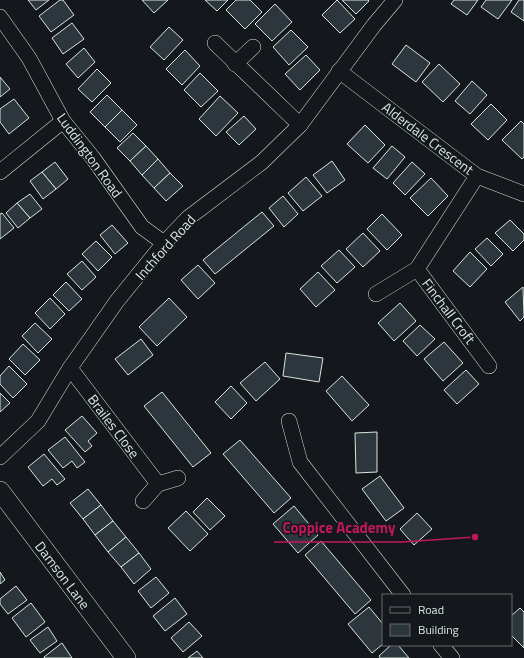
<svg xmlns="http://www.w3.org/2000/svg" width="524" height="658" font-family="'Titillium Web',sans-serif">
	<rect width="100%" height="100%" fill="#14181c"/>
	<g fill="#2c363c" stroke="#d8e6dc">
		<polygon points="28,0 49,0 36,10"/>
		<polygon points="60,0 63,0 74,15 51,32 39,16"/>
		<polygon points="142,0 168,0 154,13"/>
		<polygon points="205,0 228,0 217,11"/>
		<polygon points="236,0 250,0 262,12 245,29 226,10"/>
		<polygon points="337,0 355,19 340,33 322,15"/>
		<polygon points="342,0 368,0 369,1 356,14"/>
		<polygon points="454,0 478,0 467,15 451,4"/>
		<polygon points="486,0 512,0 498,19 481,7"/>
		<polygon points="519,0 524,0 524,21 511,12"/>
		<polygon points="275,4 292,22 272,41 255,24"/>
		<polygon points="72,23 84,39 63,54 52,38"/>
		<polygon points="169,27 183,40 164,60 150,47"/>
		<polygon points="291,30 308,47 289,65 273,47"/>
		<polygon points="406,45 430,63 416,82 392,64"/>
		<polygon points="84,48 95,62 78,78 66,64"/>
		<polygon points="185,50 200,66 182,85 166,69"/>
		<polygon points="306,55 320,70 300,90 285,74"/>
		<polygon points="439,64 460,84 443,102 422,82"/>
		<polygon points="97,69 111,83 92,102 78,89"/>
		<polygon points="200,73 218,91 201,107 184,90"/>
		<polygon points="0,77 10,89 0,97"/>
		<polygon points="472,81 487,95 470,114 455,101"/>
		<polygon points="107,95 122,110 105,127 90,112"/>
		<polygon points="220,96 238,113 216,136 199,119"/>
		<polygon points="14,99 29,118 9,134 0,122 0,109"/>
		<polygon points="491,104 507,120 488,140 471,124"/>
		<polygon points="122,110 137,125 120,142 105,127"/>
		<polygon points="244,116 256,129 239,145 226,132"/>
		<polygon points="521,121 524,124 524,157 522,159 502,140"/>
		<polygon points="365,125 385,145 368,163 347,144"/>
		<polygon points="133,133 146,146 130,161 117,148"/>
		<polygon points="146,146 158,159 142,175 130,161"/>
		<polygon points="392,146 405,157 387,179 373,168"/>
		<polygon points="158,159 170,173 154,188 142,175"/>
		<polygon points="332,161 345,180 327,193 313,175"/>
		<polygon points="55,162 68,179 56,189 42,172"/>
		<polygon points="412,162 425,174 405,195 393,183"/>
		<polygon points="42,172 56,189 43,199 30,181"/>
		<polygon points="170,173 183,186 166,201 154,188"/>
		<polygon points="306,177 322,196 303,211 288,193"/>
		<polygon points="431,178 448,196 428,216 410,198"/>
		<polygon points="30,194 42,209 30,218 17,203"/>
		<polygon points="283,196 298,214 284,227 269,208"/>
		<polygon points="17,203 30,218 18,228 6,213"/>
		<polygon points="262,212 274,226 215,274 203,260"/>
		<polygon points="2,213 14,228 0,239 0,214"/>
		<polygon points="382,214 402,235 387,250 367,229"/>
		<polygon points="510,220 524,234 524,240 513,251 495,233"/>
		<polygon points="112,225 128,243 115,254 100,235"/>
		<polygon points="363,233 380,251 363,267 346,249"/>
		<polygon points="487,238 503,254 491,266 475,249"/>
		<polygon points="96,241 112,257 98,271 82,254"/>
		<polygon points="339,250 355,267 337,283 321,266"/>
		<polygon points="470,252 487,269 470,287 453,271"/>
		<polygon points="82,261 96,277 82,290 67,274"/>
		<polygon points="198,265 215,283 198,299 181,280"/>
		<polygon points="318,272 335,290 316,307 300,289"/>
		<polygon points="66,282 82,299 69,311 53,295"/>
		<polygon points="523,287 524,317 520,321 505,302"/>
		<polygon points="50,298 65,314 50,329 35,313"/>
		<polygon points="169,298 187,317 157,346 139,327"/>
		<polygon points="400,303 416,321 394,341 378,323"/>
		<polygon points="35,323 52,339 38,353 22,336"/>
		<polygon points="420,325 435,339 417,356 403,341"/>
		<polygon points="141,339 153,355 128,375 115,359"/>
		<polygon points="444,342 463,363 443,381 424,359"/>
		<polygon points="23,344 40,360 25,375 9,359"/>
		<polygon points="286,353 323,358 319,382 283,376"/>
		<polygon points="265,362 280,379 256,401 240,383"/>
		<polygon points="9,366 27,384 13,398 0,384 0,376"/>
		<polygon points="466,370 479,384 457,404 444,390"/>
		<polygon points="342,376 369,405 352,421 326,391"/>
		<polygon points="231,386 247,403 231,419 215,402"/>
		<polygon points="162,392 211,453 193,467 144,406"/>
		<polygon points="0,393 10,403 0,412"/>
		<polygon points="82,416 97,433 88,441 92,446 85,452 65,430"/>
		<polygon points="377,432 377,472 356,473 355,433"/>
		<polygon points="65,437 85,462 77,468 72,461 63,468 48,450"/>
		<polygon points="240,440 291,498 274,513 223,454"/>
		<polygon points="44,454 65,479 57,485 52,479 43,486 28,467"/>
		<polygon points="380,476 404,508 386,521 362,489"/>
		<polygon points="88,489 101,505 83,519 70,503"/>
		<polygon points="207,498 225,516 210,530 193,512"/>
		<polygon points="101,505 113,521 95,535 83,519"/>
		<polygon points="294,506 318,535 298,553 273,524"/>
		<polygon points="186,511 208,534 190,551 168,528"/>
		<polygon points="417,513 432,529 414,545 400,529"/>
		<polygon points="113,521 126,537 108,552 95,535"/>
		<polygon points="126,537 139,553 121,567 108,552"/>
		<polygon points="321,541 371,600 355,614 305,555"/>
		<polygon points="139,553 151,569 134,584 121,567"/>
		<polygon points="0,572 5,580 0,584"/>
		<polygon points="156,577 169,593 151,608 138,591"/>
		<polygon points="16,586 27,600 8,614 0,604 0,599"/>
		<polygon points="175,598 187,614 165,631 153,616"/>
		<polygon points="31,603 45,622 26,637 12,618"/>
		<polygon points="369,607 383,624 383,644 372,653 348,624"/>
		<polygon points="520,608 524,612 524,648 511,635 511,616"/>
		<polygon points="189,622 202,636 183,652 171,638"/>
		<polygon points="48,627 57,641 40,653 30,640"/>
		<polygon points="62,643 72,658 44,658 44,657"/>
		<polygon points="391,645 398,645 409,658 380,658 379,656"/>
		<polygon points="197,651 203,658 188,658"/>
	</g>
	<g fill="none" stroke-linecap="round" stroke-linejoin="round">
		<g stroke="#d8e6dc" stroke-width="16">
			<g id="minor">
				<polyline points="0,17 29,58 63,121 93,158 142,227 164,243"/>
				<polyline points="215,43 300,125"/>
				<polyline points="235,64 253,47"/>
				<polyline points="339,71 477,176 524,194"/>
				<polyline points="0,172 63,121"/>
				<polyline points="477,176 417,269 489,366"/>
				<polyline points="376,294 417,269"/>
				<polyline points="70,368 158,484"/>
				<polyline points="289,421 300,462 403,595"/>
				<polyline points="0,457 38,421 70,368 117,301 164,243 188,218 262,162 300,125 374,25 395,0"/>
				<polyline points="143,501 158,484 178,478"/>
				<polyline points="441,645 452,658"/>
			</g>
		</g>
		<g stroke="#d8e6dc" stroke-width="20">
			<polyline id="tertiary" points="0,491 126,658"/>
		</g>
		<use href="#minor" stroke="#14181c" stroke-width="15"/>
		<use href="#tertiary" stroke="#14181c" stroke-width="19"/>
	</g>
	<g text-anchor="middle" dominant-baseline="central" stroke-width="3" stroke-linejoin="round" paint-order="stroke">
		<g font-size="14" fill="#d8e6dc" stroke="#14181c">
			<text transform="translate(428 138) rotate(37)">Alderdale Crescent</text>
			<text transform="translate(90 155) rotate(54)">Luddington Road</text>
			<text transform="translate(165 247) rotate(-48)">Inchford Road</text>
			<text transform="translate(449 311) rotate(53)">Finchall Croft</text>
			<text transform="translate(114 426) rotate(53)">Brailes Close</text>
			<text transform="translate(63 575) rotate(53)">Damson Lane</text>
		</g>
	</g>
	<path fill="none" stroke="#c2185b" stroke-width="1.5" d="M475 537L403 542H274"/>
	<circle fill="#c2185b" stroke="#14181c" stroke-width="1.5" cx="475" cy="537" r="4"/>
	<g font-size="15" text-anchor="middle" font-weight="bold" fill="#c2185b" stroke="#14181c" stroke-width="3" stroke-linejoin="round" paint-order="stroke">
		<text x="339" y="533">Coppice Academy</text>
	</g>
	<rect x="382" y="594" width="130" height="52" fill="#14181c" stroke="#626a69"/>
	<rect x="390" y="607" width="20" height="6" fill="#14181c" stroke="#626a69"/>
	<text x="418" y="614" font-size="12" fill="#d8e6dc">Road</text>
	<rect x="390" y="624" width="20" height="12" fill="#2c363c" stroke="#626a69"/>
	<text x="418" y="634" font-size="12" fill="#d8e6dc">Building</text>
</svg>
